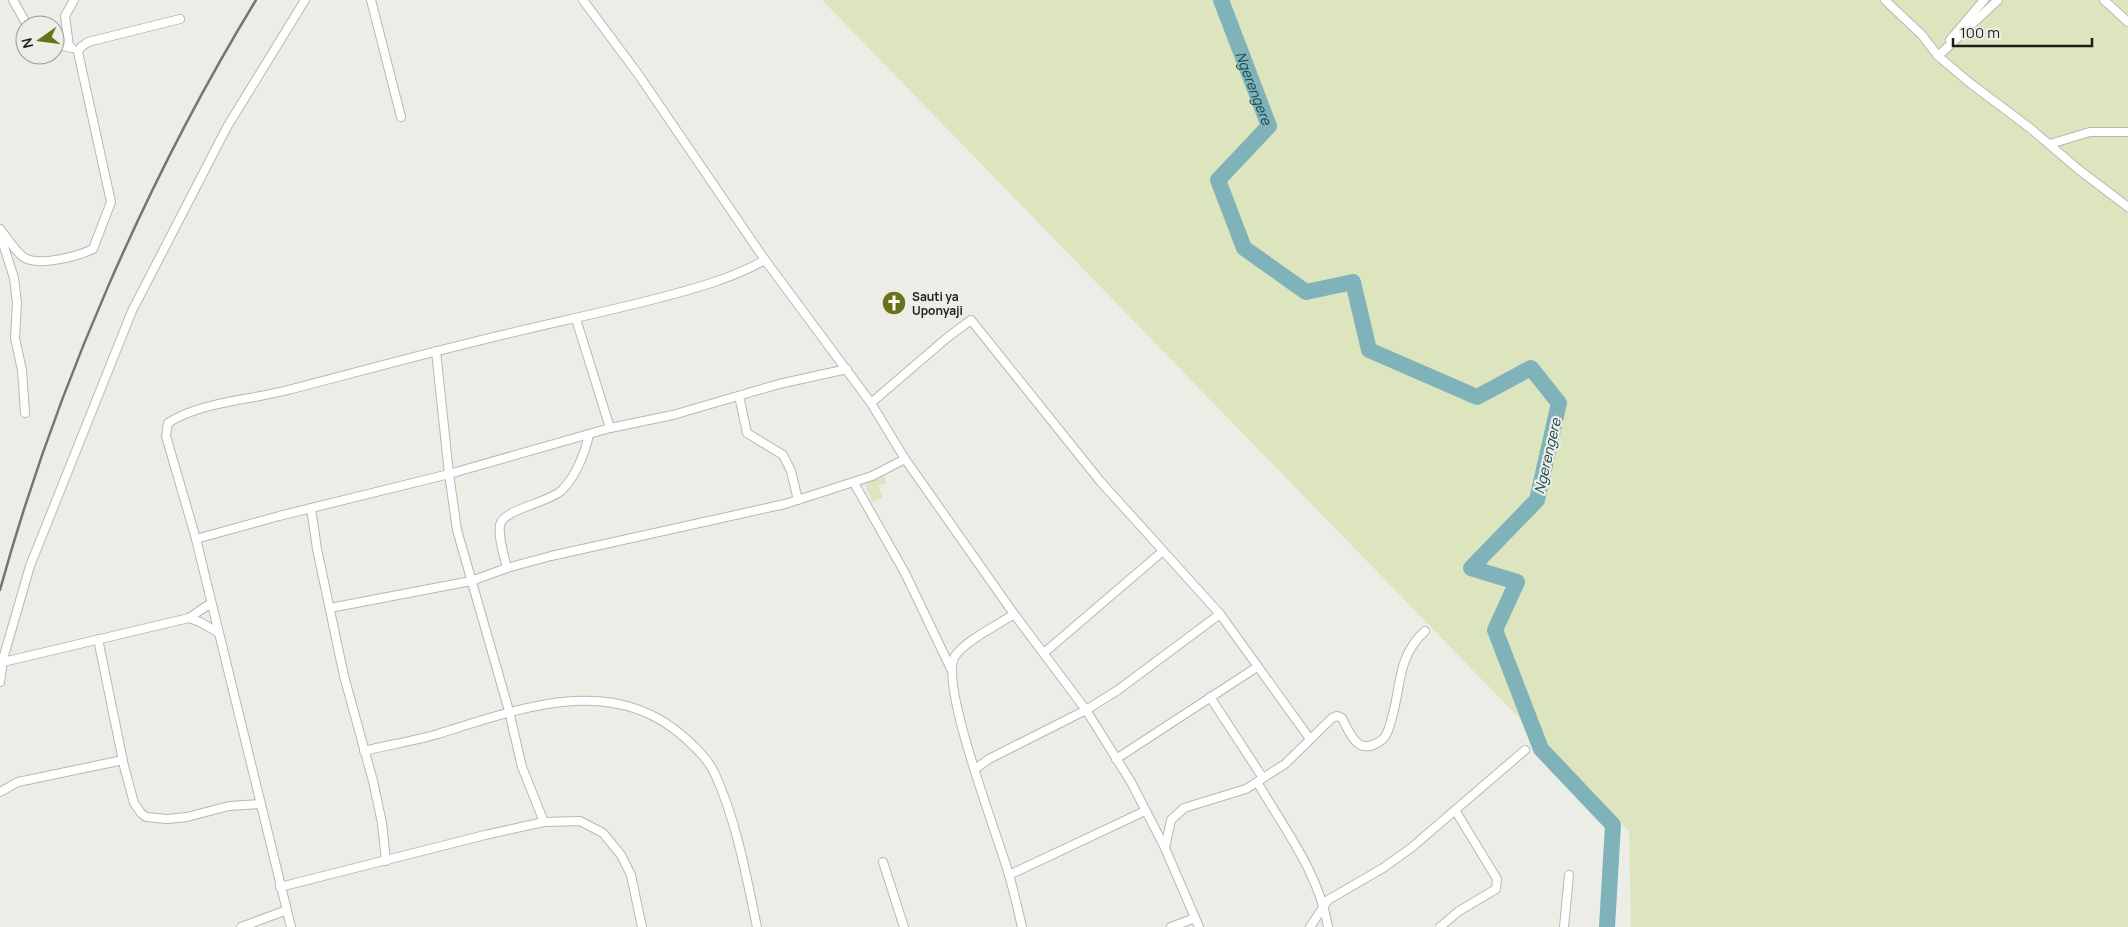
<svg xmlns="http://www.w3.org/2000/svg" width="2128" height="927" font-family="Manrope,sans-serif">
	<rect width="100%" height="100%" fill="#edede8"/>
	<g fill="#dce5bd">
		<polygon points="822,0 2128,0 2128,927 1631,927 1629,831"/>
		<polygon points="884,476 886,483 878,486 883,498 872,502 865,483"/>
	</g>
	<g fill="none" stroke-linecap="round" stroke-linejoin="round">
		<path stroke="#7fb2b9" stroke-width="16" id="s1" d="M1221 0 1269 126 1218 180 1244 248 1306 292 1353 282 1369 350 1477 397 1531 368 1559 403 1537 500 1471 568 1517 582 1495 630 1541 749 1613 825 1607 927"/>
		<g stroke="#b8b8b3" stroke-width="10">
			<g id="street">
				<polyline points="13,0 27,25"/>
				<polyline points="371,0 401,117"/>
				<polyline points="583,0 638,74 765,260 871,403 905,459 1014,614 1086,710 1131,782 1165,848 1199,927"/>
				<polyline points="1885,0 1922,35 1938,56 1970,83 2030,128 2078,169 2128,207"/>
				<polyline points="2104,0 2128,22"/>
				<polyline points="1950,40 1984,0"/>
				<polyline points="55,44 72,48"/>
				<polyline points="69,46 65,16 74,0"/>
				<polyline points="1938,56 1998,0"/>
				<polyline points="2050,144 2090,132 2128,132"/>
				<path d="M0 229C7 238 14 249 22 256 36 268 78 256 93 249L111 202 78 52 81 47 88 42 180 19"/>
				<polyline points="0,234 14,278 17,303 15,338 22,370 25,413"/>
				<polyline points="576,319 610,428"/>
				<polyline points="436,351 449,474 457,530 509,711 522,767 544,822"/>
				<polyline points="739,396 747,433 783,455 791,471 798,500"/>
				<polyline points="871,403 948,337 971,320 1100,481 1220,614 1310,739"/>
				<polyline points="854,483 905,573 951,669"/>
				<polyline points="311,508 317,549 344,676 373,781 382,823 386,861"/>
				<polyline points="196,539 279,516 449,474 610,428 673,415 779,384 847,369"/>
				<path d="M507 568C504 555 498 538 500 525 503 509 549 503 562 490 576 476 585 453 589 435"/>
				<polyline points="330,608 471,581 507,568 551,556 785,504 872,476 905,459"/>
				<path d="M1014 614C998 625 966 640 955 656 938 682 999 839 1009 875 1014 892 1018 910 1022 927"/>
				<polyline points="189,618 200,622 219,633"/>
				<polyline points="98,639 124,766 134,803 141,813 146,817 167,819 187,817 229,806 261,804"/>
				<polyline points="1045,652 1163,551"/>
				<polyline points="3,662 189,618 211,603"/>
				<polyline points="0,682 3,659 30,566 132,311 227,127 305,0"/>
				<polyline points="1210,697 1263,778"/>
				<path d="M364 751C388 745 414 741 438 734 518 709 612 672 684 737 696 748 708 759 715 774 737 823 746 875 757 927"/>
				<polyline points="1116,759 1257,667"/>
				<polyline points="975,769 989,759 1086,710 1118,690 1220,614"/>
				<path d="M1257 782C1284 828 1319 873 1328 927"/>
				<polyline points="0,792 18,782 123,760"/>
				<path d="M1165 848 1171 820 1184 808 1246 789 1285 764 1332 718 1337 716 1342 718C1351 736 1359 758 1383 739 1388 734 1389 728 1391 721 1402 686 1396 658 1425 631"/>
				<polyline points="883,862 904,927"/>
				<polyline points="1009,875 1145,811"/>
				<polyline points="280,887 485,835 544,822 580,821 603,833 621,855 631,875 642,927"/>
				<polyline points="241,927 287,910"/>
				<path d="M291 927 196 539 166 436 168 423C200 402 250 400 288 390 365 370 441 349 519 331 566 320 612 310 659 298 696 288 731 279 765 260"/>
				<polyline points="1171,927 1195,918"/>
				<polyline points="1310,927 1328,900 1383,868 1411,848 1525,750"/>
				<polyline points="1440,927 1459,911 1496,889 1497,879 1455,810"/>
				<polyline points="1564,927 1569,875"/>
			</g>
		</g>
		<use href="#street" stroke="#fff" stroke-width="8"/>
		<path stroke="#757572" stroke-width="2.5" d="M0 590C55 390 148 177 256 0"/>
	</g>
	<defs>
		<g id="church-disc" transform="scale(1.25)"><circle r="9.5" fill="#6a7118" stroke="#edede8"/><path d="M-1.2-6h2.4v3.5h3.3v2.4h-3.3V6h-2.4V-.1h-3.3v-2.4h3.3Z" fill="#fff"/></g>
	</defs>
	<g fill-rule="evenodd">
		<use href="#church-disc" x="894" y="303"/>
	</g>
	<g text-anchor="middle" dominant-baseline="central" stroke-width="4.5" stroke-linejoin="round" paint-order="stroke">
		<g font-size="12" font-weight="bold" fill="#1d1d1b" stroke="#edede8" text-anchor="start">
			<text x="912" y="296">Sauti ya<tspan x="912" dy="14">Uponyaji</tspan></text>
		</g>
		<g font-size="14" font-style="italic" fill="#19484e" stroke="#edede8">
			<text stroke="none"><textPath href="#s1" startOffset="94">Ngerengere</textPath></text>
			<text transform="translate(1547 456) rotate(-77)">Ngerengere</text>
		</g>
	</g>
	<g transform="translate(40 40) rotate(256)"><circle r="24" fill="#edede8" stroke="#9a9a96"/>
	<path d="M0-4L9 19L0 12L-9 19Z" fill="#6a7118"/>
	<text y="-8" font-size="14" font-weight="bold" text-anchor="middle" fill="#1d1d1b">N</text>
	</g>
	<path d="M1953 38v8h139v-8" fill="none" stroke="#1d1d1b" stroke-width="2.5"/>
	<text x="1960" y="38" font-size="15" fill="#1d1d1b" stroke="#edede8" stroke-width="4" paint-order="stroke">100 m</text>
</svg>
